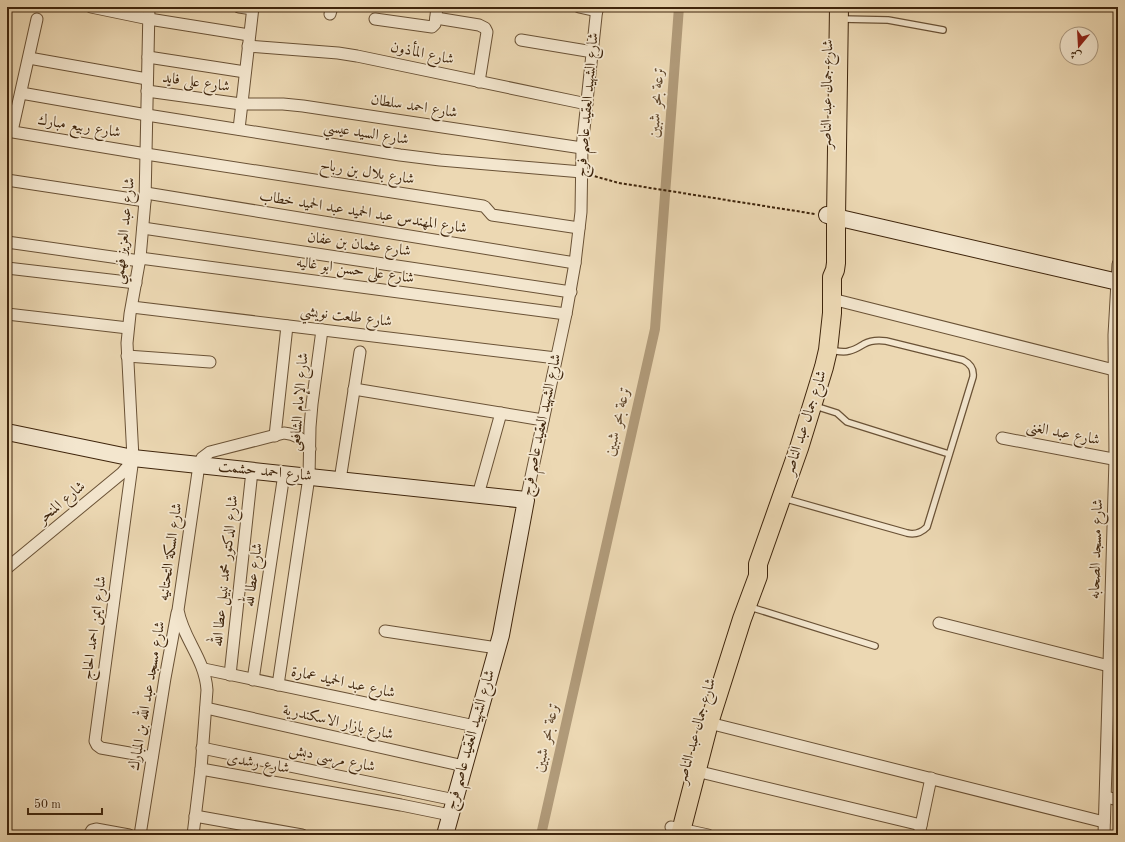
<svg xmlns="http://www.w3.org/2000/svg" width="1125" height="842" font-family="'Old Standard TT',Amiri,serif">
	<rect width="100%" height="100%" fill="#ecd8b3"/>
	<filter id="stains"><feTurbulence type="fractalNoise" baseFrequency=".005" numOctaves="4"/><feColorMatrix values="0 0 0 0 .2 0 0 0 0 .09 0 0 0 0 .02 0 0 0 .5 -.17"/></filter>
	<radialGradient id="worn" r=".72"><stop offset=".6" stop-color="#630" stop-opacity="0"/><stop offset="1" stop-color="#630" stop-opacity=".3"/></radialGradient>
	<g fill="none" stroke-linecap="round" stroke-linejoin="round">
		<polyline stroke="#b19b7a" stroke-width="10" points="541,835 655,329 679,7"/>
		<g stroke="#6a5236" stroke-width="8">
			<g id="lane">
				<polyline points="841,19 888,20 943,30"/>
				<polyline points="815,406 837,413 847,422 949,454"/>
				<path d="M783 498 907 533C915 535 921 533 927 527L973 377C974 369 971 364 963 360L886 341C878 340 871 340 864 344 859 347 855 350 849 351 843 353 837 351 830 350"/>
				<polyline points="750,607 875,646"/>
			</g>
		</g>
		<g stroke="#6a5236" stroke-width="13">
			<g id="street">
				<polyline points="91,7 149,19 249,35"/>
				<polyline points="149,7 145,201 140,258 130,314 127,343 133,458 95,741 97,745 101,748 152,757"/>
				<polyline points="239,7 253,9"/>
				<polyline points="579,7 597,11"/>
				<polyline points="330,14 332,7"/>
				<polyline points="436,18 479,25 485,28 487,32 479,82"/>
				<polyline points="375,19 432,27 435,24 437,7"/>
				<polyline points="521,40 593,52"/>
				<polyline points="248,46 338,53 357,56 587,104"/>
				<polyline points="148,57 245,72"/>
				<polyline points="29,58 147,79"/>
				<polyline points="147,91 241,104 283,104 303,106 582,148"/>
				<polyline points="21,93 147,115 400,155 440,160 582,172"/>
				<polyline points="239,129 253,7"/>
				<polyline points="7,131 146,154 483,206 485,207 492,215 579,228"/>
				<polyline points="12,131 37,19"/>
				<polyline points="7,180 145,201"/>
				<polyline points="146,193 575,263"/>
				<polyline points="143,228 571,292"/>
				<polyline points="7,242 140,261"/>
				<polyline points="140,258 566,314"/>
				<polyline points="7,268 136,283"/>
				<polyline points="832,299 1118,371"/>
				<polyline points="132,307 556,358"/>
				<polyline points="7,314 128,328"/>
				<polyline points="127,356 210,362"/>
				<polyline points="354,389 543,420"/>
				<polyline points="275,436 287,326"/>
				<polyline points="1002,438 1118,460"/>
				<polyline points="340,480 360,352"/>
				<polyline points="478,495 501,413"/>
				<polyline points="526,500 566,314 575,263 581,212 582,148 597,7"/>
				<polyline points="7,568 122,473 128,466 131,460"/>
				<polyline points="939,623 1109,666"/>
				<polyline points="385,631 497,648"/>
				<polyline points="204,669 475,726"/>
				<polyline points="230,675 252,471"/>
				<polyline points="253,680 284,474"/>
				<polyline points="278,685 309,477 310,427 312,404 322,330"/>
				<polyline points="206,708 464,766"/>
				<polyline points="709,723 1104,822"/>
				<polyline points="202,748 455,800"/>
				<polyline points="201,769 401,805 450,815"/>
				<polyline points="696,771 921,825"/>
				<polyline points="1106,797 1118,800"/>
				<polyline points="195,816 302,835"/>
				<polyline points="671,827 708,835"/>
				<polyline points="89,835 92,830 96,829 129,835"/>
				<polyline points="140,835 165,678 177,613"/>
				<path d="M193 835 201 769 207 690C205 659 183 639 178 610L199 465 202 458 210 452 284 433C296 434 304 439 310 449"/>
				<polyline points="919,835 931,778"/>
				<polyline points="1104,835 1115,459 1114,335 1118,264"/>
			</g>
		</g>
		<g stroke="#3f250c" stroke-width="18">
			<g id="secondary">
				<polyline points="827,215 1118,282"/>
				<polyline points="7,432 133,458 526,500 501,635 445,835"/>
			</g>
		</g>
		<g stroke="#3f250c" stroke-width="20">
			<polyline id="primary" points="680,835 709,723 742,619 758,576 758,564 799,448 824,367 828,350 832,313 832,277 835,270 836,263 836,218 839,7"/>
		</g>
		<polyline stroke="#3f250c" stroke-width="2" stroke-dasharray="3 2" stroke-linecap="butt" points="590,175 619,183 815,214"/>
		<use href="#lane" stroke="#f3e6ce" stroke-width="5.5"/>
		<use href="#street" stroke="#f3e6ce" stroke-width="11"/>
		<use href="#secondary" stroke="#f3e6ce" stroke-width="16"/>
		<use href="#primary" stroke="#ecd8b3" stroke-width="18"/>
	</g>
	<g text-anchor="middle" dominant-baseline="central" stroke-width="3.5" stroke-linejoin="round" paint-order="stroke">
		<g font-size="15" fill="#3f250c" stroke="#f3e6ce">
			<text transform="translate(422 54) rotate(12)">شارع المأذون</text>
			<text transform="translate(196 83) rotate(8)">شارع على فايد</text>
			<text transform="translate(828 94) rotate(-89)">شارع جمال عبد الناصر</text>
			<text transform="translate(588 105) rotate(-85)">شارع الشهيد العقيد عاصم فرج</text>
			<text transform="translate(414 107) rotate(9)">شارع احمد سلطان</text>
			<text transform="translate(79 127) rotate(9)">شارع ربيع مبارك</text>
			<text transform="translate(366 134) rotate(9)">شارع السيد عيسي</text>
			<text transform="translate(367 173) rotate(9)">شارع بلال بن رباح</text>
			<text transform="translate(363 213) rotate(9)">شارع المهندس عبد الحميد عبد الحميد خطاب</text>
			<text transform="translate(125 231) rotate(-84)">شارع عبد العزيز فهمي</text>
			<text transform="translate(359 245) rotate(8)">شارع عثمان بن عفان</text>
			<text transform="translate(355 271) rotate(8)">شارع على حسن ابو غاليه</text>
			<text transform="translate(346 317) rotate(7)">شارع طلعت نويشي</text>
			<text transform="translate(300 402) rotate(-85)">شارع الإمام الشافعى</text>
			<text transform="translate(806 423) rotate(-72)">شارع جمال عبد الناصر</text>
			<text transform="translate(542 425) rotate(-78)">شارع الشهيد العقيد عاصم فرج</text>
			<text transform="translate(1063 434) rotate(11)">شارع عبد الغنى</text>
			<text transform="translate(265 472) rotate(6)">شارع احمد حشمت</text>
			<text transform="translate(62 503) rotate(-40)">شارع المنحر</text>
			<text transform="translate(1097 549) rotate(-88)">شارع مسجد الصحابه</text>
			<text transform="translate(171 552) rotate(-82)">شارع السكة التحتانيه</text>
			<text transform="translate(226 571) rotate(-84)">شارع الدكتور محمد نبيل عطا الله</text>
			<text transform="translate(254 575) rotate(-82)">شارع عطا لله</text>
			<text transform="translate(95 628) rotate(-82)">شارع ايمن احمد الحاج</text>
			<text transform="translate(343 683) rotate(12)">شارع عبد الحميد عمارة</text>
			<text transform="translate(148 696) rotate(-80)">شارع مسجد عبد الله بن المبارك</text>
			<text transform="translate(338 723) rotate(13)">شارع بازار الاسكندرية</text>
			<text transform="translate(697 731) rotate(-74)">شارع جمال عبد الناصر</text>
			<text transform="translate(471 740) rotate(-74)">شارع الشهيد العقيد عاصم فرج</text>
			<text transform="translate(332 759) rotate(12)">شارع مرسى دبش</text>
			<text transform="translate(258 764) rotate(10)">شارع رشدى</text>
		</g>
		<g font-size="16" font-style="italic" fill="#61482d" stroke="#f3e6ce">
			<text transform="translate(657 102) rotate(-86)">ترعة بحر شبين</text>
			<text transform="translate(618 421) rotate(-77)">ترعة بحر شبين</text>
			<text transform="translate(547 737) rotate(-77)">ترعة بحر شبين</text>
		</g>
	</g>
	<rect width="1125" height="842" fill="none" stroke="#ecd8b3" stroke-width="24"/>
	<rect x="8" y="8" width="1109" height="826" fill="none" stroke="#3f250c" stroke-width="2"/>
	<rect x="12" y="12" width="1101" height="818" fill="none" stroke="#3f250c"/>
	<g transform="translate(1079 46) rotate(198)"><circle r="19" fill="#f3e6ce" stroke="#ab9980"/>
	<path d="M0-3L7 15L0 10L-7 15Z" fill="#8f2418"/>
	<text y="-6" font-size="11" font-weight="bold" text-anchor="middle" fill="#3f250c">ش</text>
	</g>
	<path d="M28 808v6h74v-6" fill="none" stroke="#3f250c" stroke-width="2"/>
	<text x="34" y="808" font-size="12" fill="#3f250c" stroke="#f3e6ce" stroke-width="3" paint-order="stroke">50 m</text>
	<rect width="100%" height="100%" filter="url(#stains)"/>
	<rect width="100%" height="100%" fill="url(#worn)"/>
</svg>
